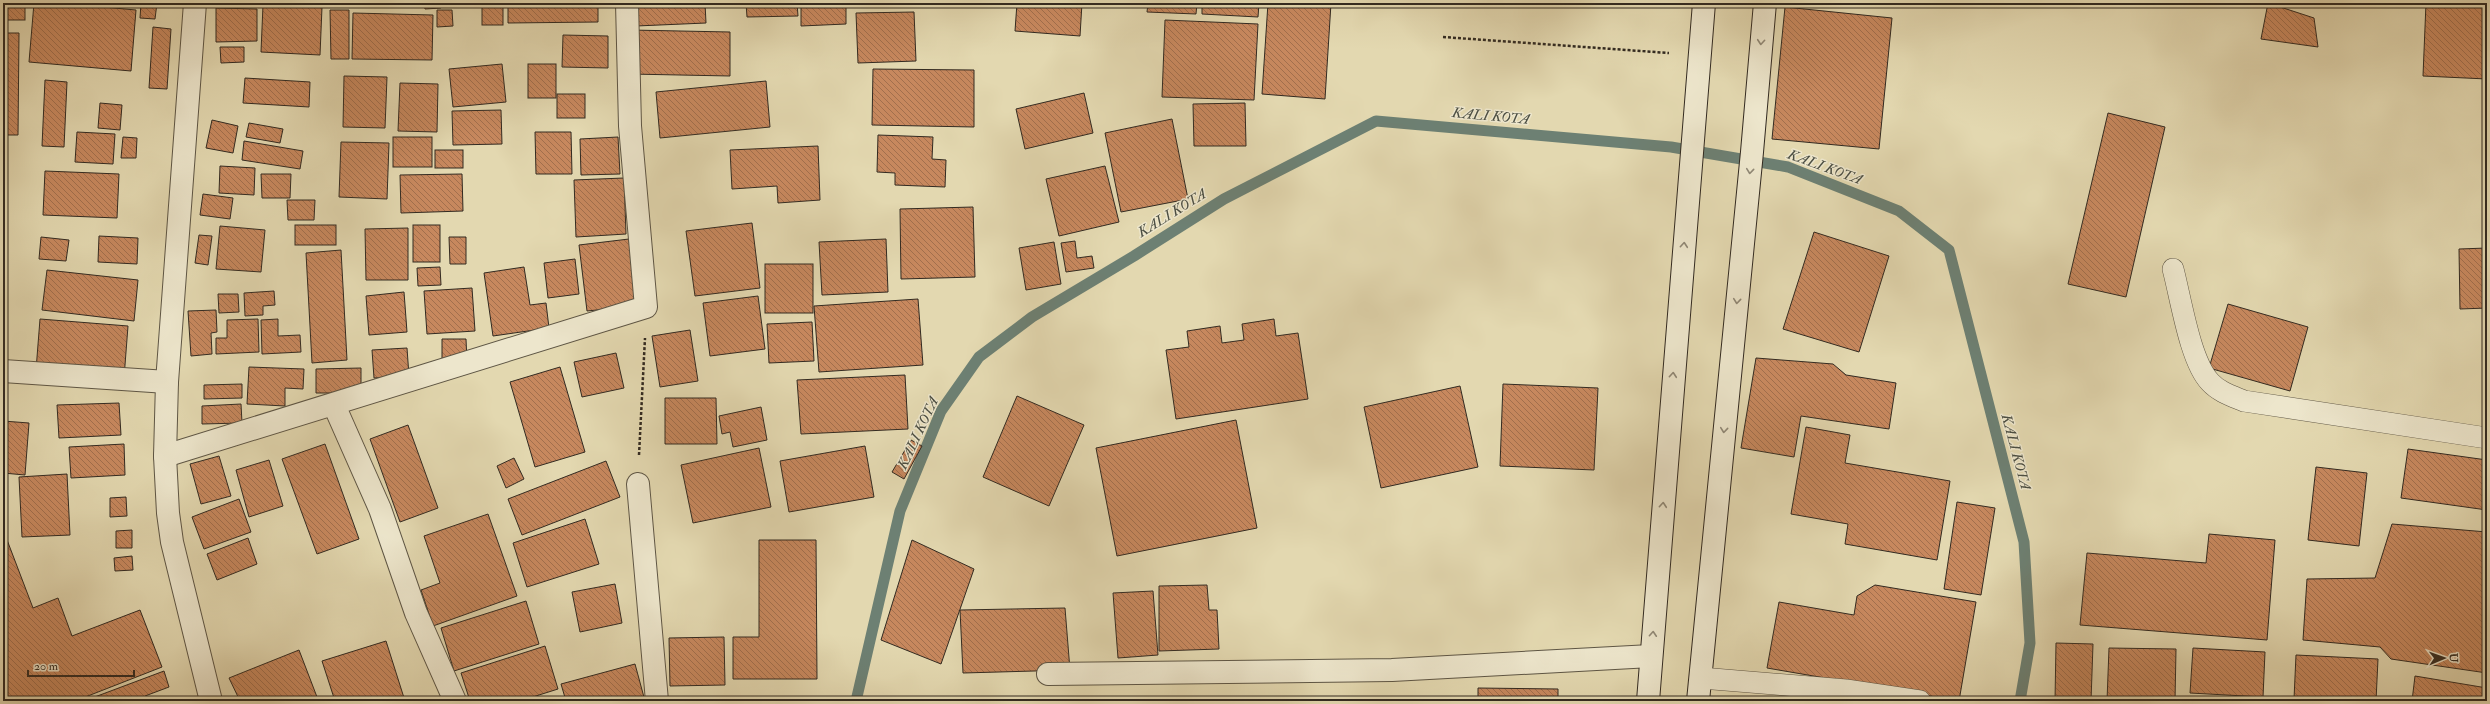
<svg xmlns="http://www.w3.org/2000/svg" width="2490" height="704" font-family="'IM FELL Double Pica',serif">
	<defs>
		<pattern id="building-back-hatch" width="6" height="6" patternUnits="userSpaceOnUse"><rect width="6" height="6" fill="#c7885e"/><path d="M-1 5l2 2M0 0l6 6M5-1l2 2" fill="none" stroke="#a26f4d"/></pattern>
	</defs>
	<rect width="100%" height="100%" fill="#e3d8b0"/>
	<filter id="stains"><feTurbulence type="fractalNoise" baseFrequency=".005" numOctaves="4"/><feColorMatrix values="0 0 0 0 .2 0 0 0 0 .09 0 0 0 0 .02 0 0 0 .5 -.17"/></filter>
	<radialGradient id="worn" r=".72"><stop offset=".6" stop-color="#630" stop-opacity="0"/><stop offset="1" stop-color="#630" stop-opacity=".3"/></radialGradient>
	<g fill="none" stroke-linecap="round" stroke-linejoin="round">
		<polyline stroke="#6d8073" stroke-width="11" points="856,701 900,511 941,411 979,357 1032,317 1134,256 1224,199 1376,121 1671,147 1788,167 1899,211 1949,250 2024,542 2030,643 2020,701"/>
	</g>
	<g fill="url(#building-back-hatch)" stroke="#322a21">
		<rect x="3" y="3" width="22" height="17"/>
		<polygon points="34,3 60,3 136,10 131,71 29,62"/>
		<polygon points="141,3 157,3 155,19 140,18"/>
		<polygon points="424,3 441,3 441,8 425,9"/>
		<rect x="482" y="3" width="21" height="22"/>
		<polygon points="508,3 598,3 598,22 508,23"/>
		<polygon points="635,3 705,3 706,23 636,26"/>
		<polygon points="746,3 797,3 798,16 747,17"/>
		<polygon points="801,3 846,3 846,24 801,26"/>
		<polygon points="856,3 902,3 856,4"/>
		<polygon points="1017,3 1082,3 1080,36 1015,31"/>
		<polygon points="1148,3 1197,3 1196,14 1147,12"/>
		<polygon points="1202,3 1259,3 1258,17 1202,14"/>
		<polygon points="1268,3 1331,3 1325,99 1262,94"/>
		<polygon points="2268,3 2314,18 2318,47 2261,39"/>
		<polygon points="2426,3 2487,3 2487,79 2423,76"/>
		<polygon points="263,5 322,7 320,55 261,52"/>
		<polygon points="1785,7 1892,18 1879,149 1772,139"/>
		<polygon points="216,8 257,9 257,41 216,42"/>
		<polygon points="330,10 349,10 349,59 331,59"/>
		<polygon points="437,10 452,10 453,26 437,27"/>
		<polygon points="914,12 916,61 858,63 856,13"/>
		<polygon points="353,13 433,15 432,60 352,59"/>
		<polygon points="1165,20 1258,24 1254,100 1162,97"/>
		<polygon points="153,27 171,29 167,89 149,88"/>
		<polygon points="630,30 730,32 730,76 629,74"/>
		<polygon points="3,33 19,33 18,135 3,135"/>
		<polygon points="563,35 608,36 608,68 562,67"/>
		<polygon points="220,47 244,47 244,62 221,63"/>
		<polygon points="502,64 506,102 453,107 449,69"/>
		<rect x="528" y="64" width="28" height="34"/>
		<polygon points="873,69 974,70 974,127 872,125"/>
		<polygon points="344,76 387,77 385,128 343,127"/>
		<polygon points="245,78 310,82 309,107 243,103"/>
		<polygon points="45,80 67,82 64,147 42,146"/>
		<polygon points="766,81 770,127 660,138 656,92"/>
		<polygon points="400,83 438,84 437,132 398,131"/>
		<polygon points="1084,93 1093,133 1025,149 1016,109"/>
		<rect x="557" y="94" width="28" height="24"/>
		<polygon points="100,103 122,105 120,130 98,128"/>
		<polygon points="1245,103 1246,146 1194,146 1193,104"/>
		<polygon points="501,110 502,144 453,145 452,111"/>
		<polygon points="2108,113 2165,127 2126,297 2068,284"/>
		<polygon points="1172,119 1188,199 1121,212 1105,133"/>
		<polygon points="212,120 238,126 233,153 206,148"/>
		<polygon points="249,123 283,129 280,143 246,137"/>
		<polygon points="77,132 115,134 113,164 75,162"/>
		<polygon points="535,132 571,132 572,174 536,174"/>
		<polygon points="878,135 933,137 932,159 946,160 945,187 895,185 895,173 877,172"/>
		<polygon points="123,137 137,138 136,158 121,158"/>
		<rect x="393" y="137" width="39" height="30"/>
		<polygon points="618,137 620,174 581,175 580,139"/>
		<polygon points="244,141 303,151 300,169 242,160"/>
		<polygon points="341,142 389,143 387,199 339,197"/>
		<polygon points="818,146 820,200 778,203 777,186 732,189 730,150"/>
		<rect x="435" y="150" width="28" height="18"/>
		<polygon points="220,166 255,168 254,195 219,193"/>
		<polygon points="1105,166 1119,222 1059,236 1046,179"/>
		<polygon points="45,171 119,174 117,218 43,215"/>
		<polygon points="261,174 291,174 290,198 262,198"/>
		<polygon points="462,174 463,211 401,213 400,175"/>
		<polygon points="624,178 626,234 576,237 574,180"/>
		<polygon points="203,194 233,198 230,219 200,215"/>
		<polygon points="287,200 315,200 314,220 288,220"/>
		<polygon points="973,207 975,277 901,279 900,209"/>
		<polygon points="752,223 760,288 695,296 686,231"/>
		<rect x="295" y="225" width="41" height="20"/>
		<rect x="413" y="225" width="27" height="37"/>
		<polygon points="220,226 265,230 261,272 216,269"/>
		<polygon points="408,228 408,280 366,280 365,229"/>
		<polygon points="1814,232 1889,256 1859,352 1783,329"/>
		<polygon points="199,235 212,236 208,265 195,263"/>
		<polygon points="99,236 138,238 137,264 98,262"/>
		<polygon points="41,237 69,240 66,261 39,259"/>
		<polygon points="449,237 466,237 466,264 450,264"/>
		<polygon points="629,239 636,306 587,311 579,245"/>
		<polygon points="886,239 888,292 822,295 819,242"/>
		<polygon points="1075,241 1077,258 1092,256 1094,268 1066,272 1061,243"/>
		<polygon points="1054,242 1061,284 1026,290 1019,248"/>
		<polygon points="2487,248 2487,308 2460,309 2459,249"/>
		<polygon points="341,250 347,360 312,363 306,253"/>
		<polygon points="575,259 579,294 548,298 544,263"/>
		<rect x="765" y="264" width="48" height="49"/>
		<polygon points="440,267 441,285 418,286 417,268"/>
		<polygon points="524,267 530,305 546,303 549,328 493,336 484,273"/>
		<polygon points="47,270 138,280 134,321 42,310"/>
		<polygon points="472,288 475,331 427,334 424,291"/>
		<polygon points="274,291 275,305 263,306 263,315 245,316 244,293"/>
		<polygon points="404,292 407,332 369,335 366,296"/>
		<polygon points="218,294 238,294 239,312 219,313"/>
		<polygon points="758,296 765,349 710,356 703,303"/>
		<polygon points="918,299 923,365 819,372 814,306"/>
		<polygon points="2228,304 2308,327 2290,391 2209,368"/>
		<polygon points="216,310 217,332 211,333 212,354 191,356 188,311"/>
		<polygon points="40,319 128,326 124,378 36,370"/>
		<polygon points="258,319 259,352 216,354 216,338 227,338 227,320"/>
		<polygon points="278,319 278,336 300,335 301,352 262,354 261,320"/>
		<polygon points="1274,319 1276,336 1298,333 1308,399 1176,419 1166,350 1189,347 1187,331 1220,326 1222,343 1244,340 1242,324"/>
		<polygon points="812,322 814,361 769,363 767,324"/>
		<polygon points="690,330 698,381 660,387 652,336"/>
		<polygon points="442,339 466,339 467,362 442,362"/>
		<polygon points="407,348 409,376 374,378 372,350"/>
		<polygon points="616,353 624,388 582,397 574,362"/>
		<polygon points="1756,358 1833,364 1846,375 1896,383 1889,429 1801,416 1794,457 1741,448"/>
		<polygon points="249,367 304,369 303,389 285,388 285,406 247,404"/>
		<polygon points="560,367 585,452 535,467 510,382"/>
		<polygon points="361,368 361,393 316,393 316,369"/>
		<polygon points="905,375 908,429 801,434 797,380"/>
		<polygon points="242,384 242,398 204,399 204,385"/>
		<polygon points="1503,384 1598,388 1594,470 1500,466"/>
		<polygon points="1460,386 1478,467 1381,488 1364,407"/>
		<polygon points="1017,396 1084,425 1049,506 983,477"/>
		<polygon points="665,398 716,398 717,444 665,444"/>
		<polygon points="119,403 121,435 59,438 57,405"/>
		<polygon points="241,404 242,423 202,424 202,406"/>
		<polygon points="761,407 767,440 733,447 730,432 722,434 719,416"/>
		<polygon points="1236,420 1257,528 1117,556 1096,448"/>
		<polygon points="3,421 29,423 25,475 3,473"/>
		<polygon points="408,425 438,508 400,522 370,439"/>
		<polygon points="1806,427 1850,435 1845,463 1950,481 1937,560 1845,544 1848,524 1791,514"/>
		<polygon points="911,440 922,446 904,479 892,472"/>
		<polygon points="124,444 125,475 71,478 69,447"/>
		<polygon points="325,444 359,539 317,554 282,459"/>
		<polygon points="865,446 874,497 789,512 780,461"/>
		<polygon points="759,448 771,507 693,523 681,465"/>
		<polygon points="2408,449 2487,460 2487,510 2401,498"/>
		<polygon points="219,456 231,496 201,504 190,464"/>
		<polygon points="514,458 524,479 506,488 497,466"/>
		<polygon points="269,460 283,506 249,517 236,470"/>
		<polygon points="606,461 620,497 522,535 508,499"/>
		<polygon points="2316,467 2367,473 2359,546 2308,540"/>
		<polygon points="67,474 70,535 22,537 19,477"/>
		<polygon points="126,497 127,516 110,517 110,498"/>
		<polygon points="239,499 251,532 204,549 192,517"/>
		<polygon points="1957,502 1995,508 1981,595 1944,589"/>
		<polygon points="488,514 517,596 433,626 421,590 440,583 424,536"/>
		<polygon points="585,519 599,564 527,587 513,543"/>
		<polygon points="2392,524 2487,532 2487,673 2391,659 2380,647 2303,640 2307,579 2375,578"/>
		<polygon points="132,530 132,548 116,548 116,531"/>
		<polygon points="4,532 33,608 58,598 72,636 140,610 162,667 75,701 3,701"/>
		<polygon points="2209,534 2275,540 2267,640 2080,625 2087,553 2206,563"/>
		<polygon points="248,538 257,564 217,580 207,554"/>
		<polygon points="759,540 816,540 817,679 733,679 733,637 759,637"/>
		<polygon points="912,540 974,569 941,664 881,640"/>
		<polygon points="132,556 133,570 115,571 114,558"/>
		<polygon points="615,584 622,623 580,632 572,592"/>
		<polygon points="1207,585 1209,610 1217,610 1219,649 1159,651 1159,586"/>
		<polygon points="1875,585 1976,602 1959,701 1767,668 1779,602 1854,615 1857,596"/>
		<polygon points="1153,591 1158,655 1118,658 1113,593"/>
		<polygon points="526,601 539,644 454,671 441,628"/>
		<polygon points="1065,608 1070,670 963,673 960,610"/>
		<polygon points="724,637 725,685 670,686 669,638"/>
		<polygon points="386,641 405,701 335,701 322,661"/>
		<polygon points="2056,643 2093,644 2091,701 2055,701"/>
		<polygon points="545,646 558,689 520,701 470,701 461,673"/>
		<polygon points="2109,648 2176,649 2175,701 2107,701"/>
		<polygon points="2193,648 2265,652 2263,697 2190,693"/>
		<polygon points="299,650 317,697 309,701 240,701 229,678"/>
		<polygon points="2296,655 2378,659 2376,701 2294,699"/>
		<polygon points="635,664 645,701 566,701 561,684"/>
		<polygon points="164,671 169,687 145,696 146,701 84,701"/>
		<polygon points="2415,676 2487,688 2487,701 2412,701"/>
		<polygon points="1478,688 1558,689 1558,701 1478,701"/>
		<polygon points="756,697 757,701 684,701 684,700"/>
	</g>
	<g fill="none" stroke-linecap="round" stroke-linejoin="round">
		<g stroke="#5e5645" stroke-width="22">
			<g id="lane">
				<path d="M2173 269C2181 299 2190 361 2210 382 2219 392 2232 396 2244 401L2487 438"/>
				<polyline points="1701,678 1846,690 1920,701"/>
			</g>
		</g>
		<g stroke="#5e5645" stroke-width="24">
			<g id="street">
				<polyline points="195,3 167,382 165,456 168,513 172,542 211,701"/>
				<polyline points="3,371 167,382"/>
				<polyline points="334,405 380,509 416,613 455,701"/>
				<polyline points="165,456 646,307 630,126 627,3"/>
				<polyline points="638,484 657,701"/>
				<polyline points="1048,674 1392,670 1651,656"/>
			</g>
		</g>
		<g stroke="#322a21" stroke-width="24">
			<g id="secondary">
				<polyline points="1648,701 1704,3"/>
				<polyline points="1698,701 1752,152 1765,3"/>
			</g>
		</g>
		<g stroke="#322a21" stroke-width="2.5" stroke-dasharray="3 2" stroke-linecap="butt">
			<polyline points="1443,37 1669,53"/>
			<polyline points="639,455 645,338"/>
		</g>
		<use href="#lane" stroke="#ede6cc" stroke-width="21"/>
		<use href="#street" stroke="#ede6cc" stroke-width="22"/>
		<use href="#secondary" stroke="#ede6cc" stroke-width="22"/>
	</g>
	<defs><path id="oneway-chevron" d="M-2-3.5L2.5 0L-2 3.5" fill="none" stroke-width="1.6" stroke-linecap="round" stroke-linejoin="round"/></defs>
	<g stroke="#908876">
		<use href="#oneway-chevron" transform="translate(1761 42) rotate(95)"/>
		<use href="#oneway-chevron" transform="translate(1750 171) rotate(96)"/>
		<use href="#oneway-chevron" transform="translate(1684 245) rotate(-85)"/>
		<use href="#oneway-chevron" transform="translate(1737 301) rotate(96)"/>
		<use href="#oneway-chevron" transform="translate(1673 375) rotate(-85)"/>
		<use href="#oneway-chevron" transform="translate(1724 430) rotate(96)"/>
		<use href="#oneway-chevron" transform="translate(1663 505) rotate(-85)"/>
		<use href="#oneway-chevron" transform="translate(1653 634) rotate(-86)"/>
	</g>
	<g text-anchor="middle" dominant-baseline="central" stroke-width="3" stroke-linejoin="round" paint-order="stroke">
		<g font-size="14" font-style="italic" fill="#4b4e43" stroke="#ede6cc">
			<text transform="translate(1491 116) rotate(5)">KALI KOTA</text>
			<text transform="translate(1825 167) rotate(20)">KALI KOTA</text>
			<text transform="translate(1172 213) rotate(-32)">KALI KOTA</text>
			<text transform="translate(918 433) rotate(-65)">KALI KOTA</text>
			<text transform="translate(2016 452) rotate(75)">KALI KOTA</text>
		</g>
	</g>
	<rect width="2490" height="704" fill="none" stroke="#e3d8b0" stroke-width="16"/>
	<rect x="4" y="4" width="2482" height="696" fill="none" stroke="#322a21" stroke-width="2"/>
	<rect x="8" y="8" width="2474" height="688" fill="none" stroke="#322a21"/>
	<g transform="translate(2444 658) rotate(88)" stroke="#ede6cc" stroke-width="3" paint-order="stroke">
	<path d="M0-3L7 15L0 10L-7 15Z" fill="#322a21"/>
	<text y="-6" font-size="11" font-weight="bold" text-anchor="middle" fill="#322a21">U</text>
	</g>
	<path d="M28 670v6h106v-6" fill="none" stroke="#322a21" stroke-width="2"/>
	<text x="34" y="670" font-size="12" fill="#322a21" stroke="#ede6cc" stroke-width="3" paint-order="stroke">20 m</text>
	<rect width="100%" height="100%" filter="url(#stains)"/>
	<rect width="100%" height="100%" fill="url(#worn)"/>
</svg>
